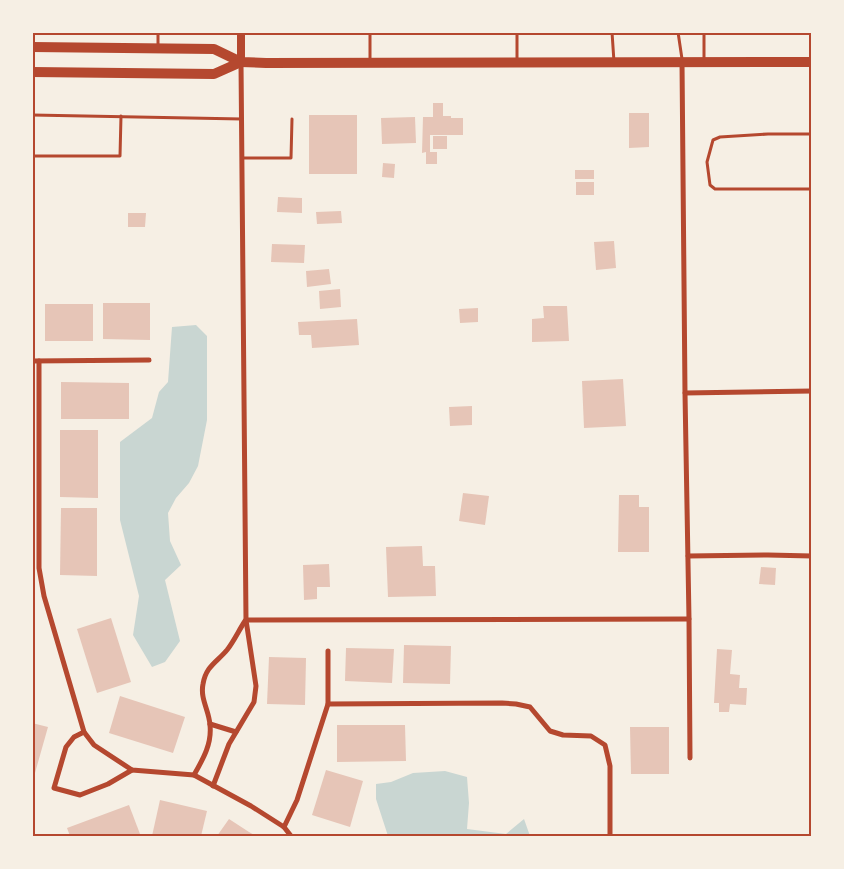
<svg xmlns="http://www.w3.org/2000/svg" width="844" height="869" font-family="Karla,sans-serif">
	<rect width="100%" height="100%" fill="#f6efe4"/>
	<g fill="#c9d6d2">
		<polygon points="196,325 207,336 207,420 198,466 189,483 176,498 168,513 170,541 181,565 165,580 180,641 165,662 152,667 133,635 139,596 120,520 120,442 152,418 159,392 168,382 172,327"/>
		<polygon points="445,771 467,777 469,803 467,829 506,834 524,819 530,836 388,836 376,799 376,784 391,782 413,773"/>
	</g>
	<g fill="#e6c5b7">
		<polygon points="433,103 443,103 443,116 451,116 451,118 463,118 463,135 430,135 430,152 437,152 437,164 426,164 426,152 422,153 423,117 433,117"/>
		<polygon points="629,113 649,113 649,147 629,148"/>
		<rect x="309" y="115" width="48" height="59"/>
		<polygon points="415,117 416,143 382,144 381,118"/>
		<rect x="433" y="136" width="14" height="13"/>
		<polygon points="383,163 395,164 394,178 382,177"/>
		<rect x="575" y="170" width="19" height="9"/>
		<rect x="576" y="182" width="18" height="13"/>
		<polygon points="278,197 302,198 302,213 277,212"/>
		<polygon points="341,211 342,223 317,224 316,212"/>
		<polygon points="128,213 146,213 145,227 128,227"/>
		<polygon points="614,241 616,268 596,270 594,242"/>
		<polygon points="272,244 305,245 304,263 271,262"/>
		<polygon points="329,269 331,284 307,287 306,271"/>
		<polygon points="340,289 341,307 320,309 319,291"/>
		<rect x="32" y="302" width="3" height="37"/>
		<polygon points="103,303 150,303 150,340 103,339"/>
		<rect x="45" y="304" width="48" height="37"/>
		<polygon points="543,306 567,306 569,341 532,342 532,319 544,318"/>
		<polygon points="478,308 478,322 460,323 459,309"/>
		<polygon points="357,319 359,345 312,348 311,335 299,335 298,322"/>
		<polygon points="623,379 626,426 584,428 582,381"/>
		<polygon points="61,382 129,383 129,419 61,419"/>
		<polygon points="472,406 472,425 450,426 449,407"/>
		<polygon points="60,430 98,430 98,498 60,497"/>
		<polygon points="463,493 489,496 485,525 459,521"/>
		<polygon points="619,495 639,495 639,507 649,507 649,552 618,552"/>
		<polygon points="61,508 97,508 97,576 60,575"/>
		<polygon points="422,546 423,566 435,566 436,596 388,597 386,547"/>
		<polygon points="329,564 330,587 317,587 317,599 304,600 303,565"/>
		<polygon points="761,567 776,568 775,585 759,584"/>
		<polygon points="111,618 131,682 97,693 77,629"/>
		<polygon points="404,645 451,646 450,684 403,683"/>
		<polygon points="346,648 394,649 392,683 345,681"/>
		<polygon points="717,649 732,650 730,674 740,675 739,688 747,688 746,705 730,704 729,712 719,712 719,703 714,703"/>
		<polygon points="269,657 306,658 305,705 267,704"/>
		<polygon points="120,696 185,717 173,753 109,733"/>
		<polygon points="32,723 48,727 33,780 32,780"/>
		<polygon points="337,725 405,725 406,761 337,762"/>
		<polygon points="630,727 669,727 669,774 631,774"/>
		<polygon points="326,770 363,781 350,827 312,815"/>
		<polygon points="160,800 207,811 201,836 152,836"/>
		<polygon points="129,805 140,834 133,836 70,836 67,828"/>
		<polygon points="229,819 249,832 256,836 217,836"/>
	</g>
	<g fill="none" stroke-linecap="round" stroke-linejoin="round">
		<g stroke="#b5482f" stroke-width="3">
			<polyline points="158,32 158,48"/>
			<polyline points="517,32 517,62"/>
			<polyline points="612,32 614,62"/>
			<polyline points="678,32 682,59"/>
			<polyline points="704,32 704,59"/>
			<polyline points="370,62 370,32"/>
			<polyline points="32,115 242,119"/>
			<polyline points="812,134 768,134 720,137 713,140 707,162 710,185 715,189 812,189"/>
			<polyline points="32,156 120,156 121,116"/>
			<polyline points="243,158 291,158 292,119"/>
		</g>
		<g stroke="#b5482f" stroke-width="5">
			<polyline points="682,62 685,393 689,619 690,758"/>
			<polyline points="32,361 149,360"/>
			<polyline points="39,361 39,568 44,596 84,732 94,745 132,770 194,775 251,806 284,827 291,836"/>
			<polyline points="685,393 812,391"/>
			<polyline points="688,556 768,555 812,556"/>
			<polyline points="246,620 689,619"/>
			<polyline points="328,704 502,703 516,704 530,707 550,731 563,735 591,736 605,745 610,766 610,836"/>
			<polyline points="210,724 236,732"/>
			<polyline points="84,732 74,737 66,747 54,788 80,795 108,784 132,770"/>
			<path d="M194 775C203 759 212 744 210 725 209 710 200 699 203 684 206 666 217 662 227 650 234 641 239 630 245 621"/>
			<polyline points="213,786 229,744 254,702 256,686 246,620 241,63"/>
			<polyline points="284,827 297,800 328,704 328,651"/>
		</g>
		<polyline stroke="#b5482f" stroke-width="8" points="241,32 241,62"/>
		<g stroke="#b5482f" stroke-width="10">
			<polyline points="32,47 214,49 241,62 266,63 812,62"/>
			<polyline points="32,72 214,74 241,62"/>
		</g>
	</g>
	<rect width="844" height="869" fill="none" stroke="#f6efe4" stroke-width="68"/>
	<rect x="34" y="34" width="776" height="801" fill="none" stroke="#b5482f" stroke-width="2"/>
</svg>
